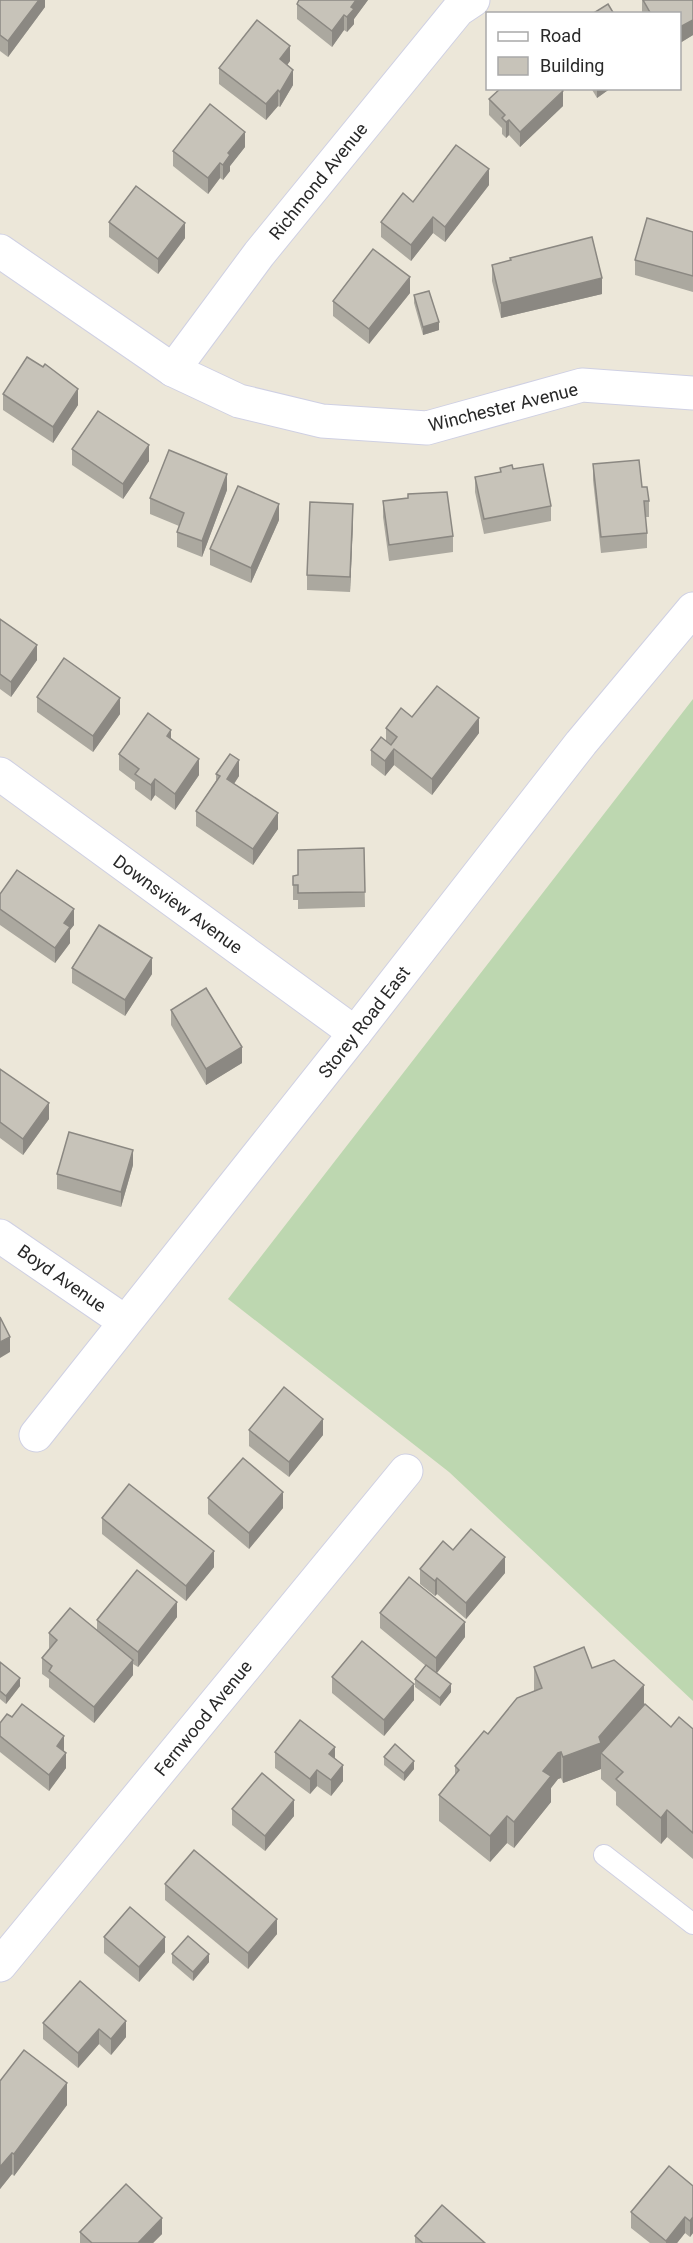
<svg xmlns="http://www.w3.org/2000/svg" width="693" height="2243" font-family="Roboto,sans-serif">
	<rect width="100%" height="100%" fill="#ece7d9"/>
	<polygon fill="#bdd7b0" points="693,699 693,1701 449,1472 228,1299"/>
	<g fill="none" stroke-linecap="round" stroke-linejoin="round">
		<g stroke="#cfd0e3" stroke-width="22">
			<polyline id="lane" points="604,1855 693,1924"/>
		</g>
		<g stroke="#cfd0e3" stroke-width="35">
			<g id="street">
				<polyline points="0,251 173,370 239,401 322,421 427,428 582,385 693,393"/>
				<polyline points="173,370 259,254 458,10 473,0"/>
				<polyline points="0,774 355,1033"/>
				<polyline points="0,1236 124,1321"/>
				<polyline points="36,1435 355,1033 581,743 693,609"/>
				<polyline points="0,1965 406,1471"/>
			</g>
		</g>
		<use href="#lane" stroke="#fff" stroke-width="20"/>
		<use href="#street" stroke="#fff" stroke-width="33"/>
	</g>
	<g fill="#aba89f">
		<polygon points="0,0 45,0 45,7 8,57 0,51"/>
		<polygon points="368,0 354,19 354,24 347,32 344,30 332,47 297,19 297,4"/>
		<polygon points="642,0 693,0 693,35 680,43 680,14 642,14"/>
		<polygon points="290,61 287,65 293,85 280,107 278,106 266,120 219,84 219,68"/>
		<polygon points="591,88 611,88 597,98"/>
		<polygon points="489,99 563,106 520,147 509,135 506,138 502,134 502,128 489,115"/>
		<polygon points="245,147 230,166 230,171 223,180 220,178 208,194 173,166 173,151"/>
		<polygon points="489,185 445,242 433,233 411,261 381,237 381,222 413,202"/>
		<polygon points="109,222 185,238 158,274 109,237"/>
		<polygon points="693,232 693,292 635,275 635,260"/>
		<polygon points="510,258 602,294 501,318 492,281 492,265 510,261"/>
		<polygon points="410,293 369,344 333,316 333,301"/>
		<polygon points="414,295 439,330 423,335 414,303"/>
		<polygon points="3,394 78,405 53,443 3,410"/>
		<polygon points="72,449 149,461 123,499 72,465"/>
		<polygon points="593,464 642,487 649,501 649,517 645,517 647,533 647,548 601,553 593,480"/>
		<polygon points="500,468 513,469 551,506 551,521 484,534 475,492 475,477 500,472"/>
		<polygon points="227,490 202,557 177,547 177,532 179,526 150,514 150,498"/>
		<polygon points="383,501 453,536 453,552 389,561 383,517"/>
		<polygon points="279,520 251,583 210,565 210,549"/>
		<polygon points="353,520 350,592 307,590 307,575"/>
		<polygon points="0,619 37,660 11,697 0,689"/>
		<polygon points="37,697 120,714 93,752 37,712"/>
		<polygon points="412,717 479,733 432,795 394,765 385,776 371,765 371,750 386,741 386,728"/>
		<polygon points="171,738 199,775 175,810 155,795 151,801 135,789 135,782 119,770 119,754"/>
		<polygon points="216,774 239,776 234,784 278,829 253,865 196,826 196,811 216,781"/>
		<polygon points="364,848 365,907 298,909 298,900 293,900 293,876 298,875"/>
		<polygon points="0,894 74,925 70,930 70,943 55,963 0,925"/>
		<polygon points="72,968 152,974 125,1016 72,983"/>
		<polygon points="171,1010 242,1063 206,1085 171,1025"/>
		<polygon points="0,1069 49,1119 23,1155 0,1138"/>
		<polygon points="133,1165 121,1207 57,1189 57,1174"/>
		<polygon points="249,1430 323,1435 289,1477 249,1446"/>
		<polygon points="208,1498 283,1508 249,1549 208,1514"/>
		<polygon points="102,1518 214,1567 186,1601 102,1534"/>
		<polygon points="453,1550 505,1573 466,1619 437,1594 435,1596 420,1584 420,1569"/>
		<polygon points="380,1613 465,1637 437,1673 451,1692 440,1706 415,1687 415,1679 426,1666 380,1628"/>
		<polygon points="177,1617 138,1667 133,1664 133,1675 94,1723 49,1687 49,1679 42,1674 42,1658 50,1650 49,1649 49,1633 97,1630 97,1620"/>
		<polygon points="0,1662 20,1686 6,1704 0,1699"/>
		<polygon points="534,1667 592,1668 644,1704 671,1727 693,1729 693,1859 667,1837 661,1844 616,1805 616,1792 601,1779 601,1760 601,1769 563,1783 561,1778 558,1779 551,1788 551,1802 514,1848 507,1843 490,1862 439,1821 439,1795 455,1775 455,1766 488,1734 534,1691"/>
		<polygon points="332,1677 414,1700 384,1736 332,1693"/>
		<polygon points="0,1723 66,1768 49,1791 0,1752"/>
		<polygon points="275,1752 335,1759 343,1781 331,1796 317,1786 310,1794 275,1768"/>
		<polygon points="384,1757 414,1769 404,1781 384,1765"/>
		<polygon points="232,1809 294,1816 265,1851 232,1825"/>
		<polygon points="165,1884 277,1934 248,1969 165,1900"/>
		<polygon points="104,1937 165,1952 139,1982 104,1953"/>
		<polygon points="172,1954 209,1962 193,1981 172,1963"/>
		<polygon points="80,1981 126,2037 111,2055 99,2044 78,2068 43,2039 43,2023"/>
		<polygon points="0,2081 67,2105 14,2176 12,2174 0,2189"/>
		<polygon points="693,2186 693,2233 690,2237 685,2233 677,2243 650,2243 631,2228 631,2212"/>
		<polygon points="80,2232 162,2234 153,2243 80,2243"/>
		<polygon points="415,2236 485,2243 415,2243"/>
	</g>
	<g fill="#8b8882">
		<polygon points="39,0 45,0 45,7 8,57 8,41"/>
		<polygon points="356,0 368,0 354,19 354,24 347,32 347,17 351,7"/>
		<polygon points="344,15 344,30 332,47 332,31"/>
		<polygon points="693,20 693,35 680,43 680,27"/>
		<polygon points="290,46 290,61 280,75 280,59"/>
		<polygon points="293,70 293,85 280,107 280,92"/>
		<polygon points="597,88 611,88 597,98"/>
		<polygon points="278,90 278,106 266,120 266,104"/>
		<polygon points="563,91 563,106 520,147 520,132"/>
		<polygon points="509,120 509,135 506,138 506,122"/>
		<polygon points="245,132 245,147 230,166 230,171 223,180 223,165 228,153"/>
		<polygon points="220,163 220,178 208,194 208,178"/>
		<polygon points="489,169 489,185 445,242 445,227"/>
		<polygon points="433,217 433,233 411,261 411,245"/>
		<polygon points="185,223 185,238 158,274 158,259"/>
		<polygon points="410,277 410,293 369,344 369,329"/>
		<polygon points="602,278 602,294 501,318 501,303"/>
		<polygon points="439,322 439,330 423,335 423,327"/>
		<polygon points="78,389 78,405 53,443 53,427"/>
		<polygon points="149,445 149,461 123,499 123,484"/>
		<polygon points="227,474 227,490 202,557 202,541"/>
		<polygon points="279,504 279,520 251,583 251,568"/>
		<polygon points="353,504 353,520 350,592 350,577"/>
		<polygon points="37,645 37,660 11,697 11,682"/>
		<polygon points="120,698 120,714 93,752 93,736"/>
		<polygon points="479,718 479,733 432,795 432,779"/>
		<polygon points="171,730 171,745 167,736"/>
		<polygon points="394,749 394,765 385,776 385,761"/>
		<polygon points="199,759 199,775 175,810 175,794"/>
		<polygon points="239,760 239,776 227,794 227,779"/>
		<polygon points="155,779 155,795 151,801 151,785"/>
		<polygon points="278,813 278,829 253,865 253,849"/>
		<polygon points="74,909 74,925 70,930 70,943 55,963 55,948 64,923"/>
		<polygon points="152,958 152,974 125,1016 125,1000"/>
		<polygon points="242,1047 242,1063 206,1085 206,1069"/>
		<polygon points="49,1103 49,1119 23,1155 23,1139"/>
		<polygon points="133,1150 133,1165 121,1207 121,1192"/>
		<polygon points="10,1337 10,1352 0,1358 0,1342"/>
		<polygon points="323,1419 323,1435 289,1477 289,1462"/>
		<polygon points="283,1492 283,1508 249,1549 249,1533"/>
		<polygon points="214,1551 214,1567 186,1601 186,1586"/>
		<polygon points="505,1557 505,1573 466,1619 466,1603"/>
		<polygon points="437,1578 437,1594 435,1596 435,1581"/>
		<polygon points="177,1602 177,1617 138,1667 138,1652"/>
		<polygon points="465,1622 465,1637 436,1674 436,1658"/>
		<polygon points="133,1660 133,1675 94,1723 94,1707"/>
		<polygon points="20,1678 20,1686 6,1704 6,1696"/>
		<polygon points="414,1684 414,1700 384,1736 384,1720"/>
		<polygon points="451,1684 451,1692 440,1706 440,1698"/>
		<polygon points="644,1685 644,1711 601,1753 601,1769 563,1783 563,1757 599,1737"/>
		<polygon points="64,1736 64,1752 57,1746"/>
		<polygon points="335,1747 335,1763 329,1754"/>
		<polygon points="561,1752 561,1778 558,1779 551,1788 551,1802 514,1848 514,1822 543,1771 558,1753"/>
		<polygon points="66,1753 66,1768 49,1791 49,1775"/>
		<polygon points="414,1761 414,1769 404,1781 404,1773"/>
		<polygon points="343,1765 343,1781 331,1796 331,1780"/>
		<polygon points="317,1770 317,1786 310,1794 310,1779"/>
		<polygon points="294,1800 294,1816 265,1851 265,1836"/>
		<polygon points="667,1810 667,1837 661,1844 661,1818"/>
		<polygon points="507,1816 507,1843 490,1862 490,1836"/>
		<polygon points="277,1919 277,1934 248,1969 248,1953"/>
		<polygon points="165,1937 165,1952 139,1982 139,1967"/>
		<polygon points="209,1954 209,1962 193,1981 193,1972"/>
		<polygon points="126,2021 126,2037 111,2055 111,2039"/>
		<polygon points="99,2029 99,2044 78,2068 78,2053"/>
		<polygon points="67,2083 67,2105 14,2176 14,2154"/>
		<polygon points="12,2153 12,2174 0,2189 0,2167"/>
		<polygon points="685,2217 685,2233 677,2243 666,2243 666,2241"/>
		<polygon points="693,2217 693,2233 690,2237 690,2221"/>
		<polygon points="162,2218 162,2234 153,2243 138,2243"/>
	</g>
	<g fill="#c7c3b9" stroke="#8b8882" stroke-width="1.5">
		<polygon points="0,0 39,0 8,41 0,35"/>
		<polygon points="299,0 356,0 351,7 354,9 347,17 344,15 332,31 297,4"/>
		<polygon points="643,0 693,0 693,20 680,27 680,14 651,14"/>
		<polygon points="608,4 614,14 592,14"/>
		<polygon points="257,20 290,46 280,59 293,70 280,92 278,90 266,104 219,68"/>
		<polygon points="501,88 561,88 563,91 520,132 509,120 506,122 502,118 505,115 489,99"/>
		<polygon points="210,104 245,132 228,153 230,155 223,165 220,163 208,178 173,151"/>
		<polygon points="456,145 489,169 445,227 433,217 411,245 381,222 403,193 413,202"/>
		<polygon points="136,186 185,223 158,259 109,222"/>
		<polygon points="647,218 693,232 693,276 635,260"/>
		<polygon points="592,237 602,278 501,303 492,265 511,260 510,258"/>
		<polygon points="373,249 410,277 369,329 333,301"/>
		<polygon points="429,291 439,322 423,327 414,295"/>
		<polygon points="27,357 43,367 45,364 78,389 53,427 3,394"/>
		<polygon points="98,411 149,445 123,484 72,449"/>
		<polygon points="169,450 227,474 202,541 177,532 184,513 150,498"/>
		<polygon points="639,460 642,487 647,487 649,501 644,501 647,533 601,537 593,464"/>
		<polygon points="543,464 551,506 484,519 475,477 501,472 500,468 512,465 513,469"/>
		<polygon points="238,486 279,504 251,568 210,549"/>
		<polygon points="447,492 453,536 389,545 383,501 408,498 408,494"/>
		<polygon points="310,502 353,504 350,577 307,575"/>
		<polygon points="0,619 37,645 11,682 0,674"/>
		<polygon points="64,658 120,698 93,736 37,697"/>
		<polygon points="437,686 479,718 432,779 394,749 385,761 371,750 381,737 391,745 397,737 386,728 401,708 412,717"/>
		<polygon points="148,713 171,730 167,736 199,759 175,794 155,779 151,785 135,774 139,769 119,754"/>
		<polygon points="230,754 239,760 227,779 278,813 253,849 196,811 220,776 216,774"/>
		<polygon points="364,848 365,892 298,893 298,885 293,885 293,876 298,875 298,850"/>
		<polygon points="17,870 74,909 64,923 70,927 55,948 0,909 0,894"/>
		<polygon points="99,925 152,958 125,1000 72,968"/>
		<polygon points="206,988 242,1047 206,1069 171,1010"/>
		<polygon points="0,1069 49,1103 23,1139 0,1122"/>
		<polygon points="69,1132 133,1150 121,1192 57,1174"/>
		<polygon points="0,1317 10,1337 0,1342"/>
		<polygon points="284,1387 323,1419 289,1462 249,1430"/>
		<polygon points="243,1458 283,1492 249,1533 208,1498"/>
		<polygon points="129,1484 214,1551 186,1586 102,1518"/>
		<polygon points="471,1529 505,1557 466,1603 437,1578 435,1581 420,1569 443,1541 453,1550"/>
		<polygon points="137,1570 177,1602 138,1652 97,1620"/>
		<polygon points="409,1577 465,1622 436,1658 380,1613"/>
		<polygon points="70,1608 133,1660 94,1707 49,1671 52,1666 42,1658 57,1640 49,1633"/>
		<polygon points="362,1641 414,1684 384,1720 332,1677"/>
		<polygon points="584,1647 592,1668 614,1660 644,1685 599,1737 601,1743 563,1757 561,1752 558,1753 543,1771 551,1776 514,1822 507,1816 490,1836 439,1795 459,1770 455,1766 484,1731 488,1734 517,1698 542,1688 534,1667"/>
		<polygon points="0,1662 20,1678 6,1696 0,1691"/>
		<polygon points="426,1665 451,1684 440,1698 415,1679"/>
		<polygon points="22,1704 64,1736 57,1746 66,1753 49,1775 0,1736 0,1723 7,1714 12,1717"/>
		<polygon points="645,1704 671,1727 679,1717 693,1729 693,1833 667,1810 661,1818 616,1779 623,1772 601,1753"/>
		<polygon points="300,1720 335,1747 329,1754 343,1765 331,1780 317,1770 310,1779 275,1752"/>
		<polygon points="395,1744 414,1761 404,1773 384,1757"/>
		<polygon points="262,1773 294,1800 265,1836 232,1809"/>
		<polygon points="194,1850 277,1919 248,1953 165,1884"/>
		<polygon points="130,1907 165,1937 139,1967 104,1937"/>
		<polygon points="188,1936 209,1954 193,1972 172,1954"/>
		<polygon points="80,1981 126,2021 111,2039 99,2029 78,2053 43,2023"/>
		<polygon points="24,2050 67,2083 14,2154 12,2153 0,2167 0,2081"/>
		<polygon points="669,2166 693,2186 693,2217 690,2221 685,2217 666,2241 631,2212"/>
		<polygon points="126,2184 162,2218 138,2243 92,2243 80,2232"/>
		<polygon points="442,2205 485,2243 423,2243 415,2236"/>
	</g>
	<g text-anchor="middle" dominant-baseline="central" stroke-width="5" stroke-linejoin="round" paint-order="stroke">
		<g font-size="18" fill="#292929" stroke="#fff">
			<text transform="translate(318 181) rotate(-51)">Richmond Avenue</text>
			<text transform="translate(503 407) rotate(-14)">Winchester Avenue</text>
			<text transform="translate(178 904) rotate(36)">Downsview Avenue</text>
			<text transform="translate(364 1022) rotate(-52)">Storey Road East</text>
			<text transform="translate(62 1278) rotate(35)">Boyd Avenue</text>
			<text transform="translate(203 1718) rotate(-51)">Fernwood Avenue</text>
		</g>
	</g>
	<rect x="486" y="12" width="195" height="78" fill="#ffffff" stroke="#a9a9a9" stroke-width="1.5"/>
	<rect x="498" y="32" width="30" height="9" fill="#ffffff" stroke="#a9a9a9" stroke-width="1.5"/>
	<text x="540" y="42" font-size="18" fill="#292929">Road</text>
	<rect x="498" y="57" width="30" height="18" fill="#c7c3b9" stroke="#a9a9a9" stroke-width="1.5"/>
	<text x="540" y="72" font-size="18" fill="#292929">Building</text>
</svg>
